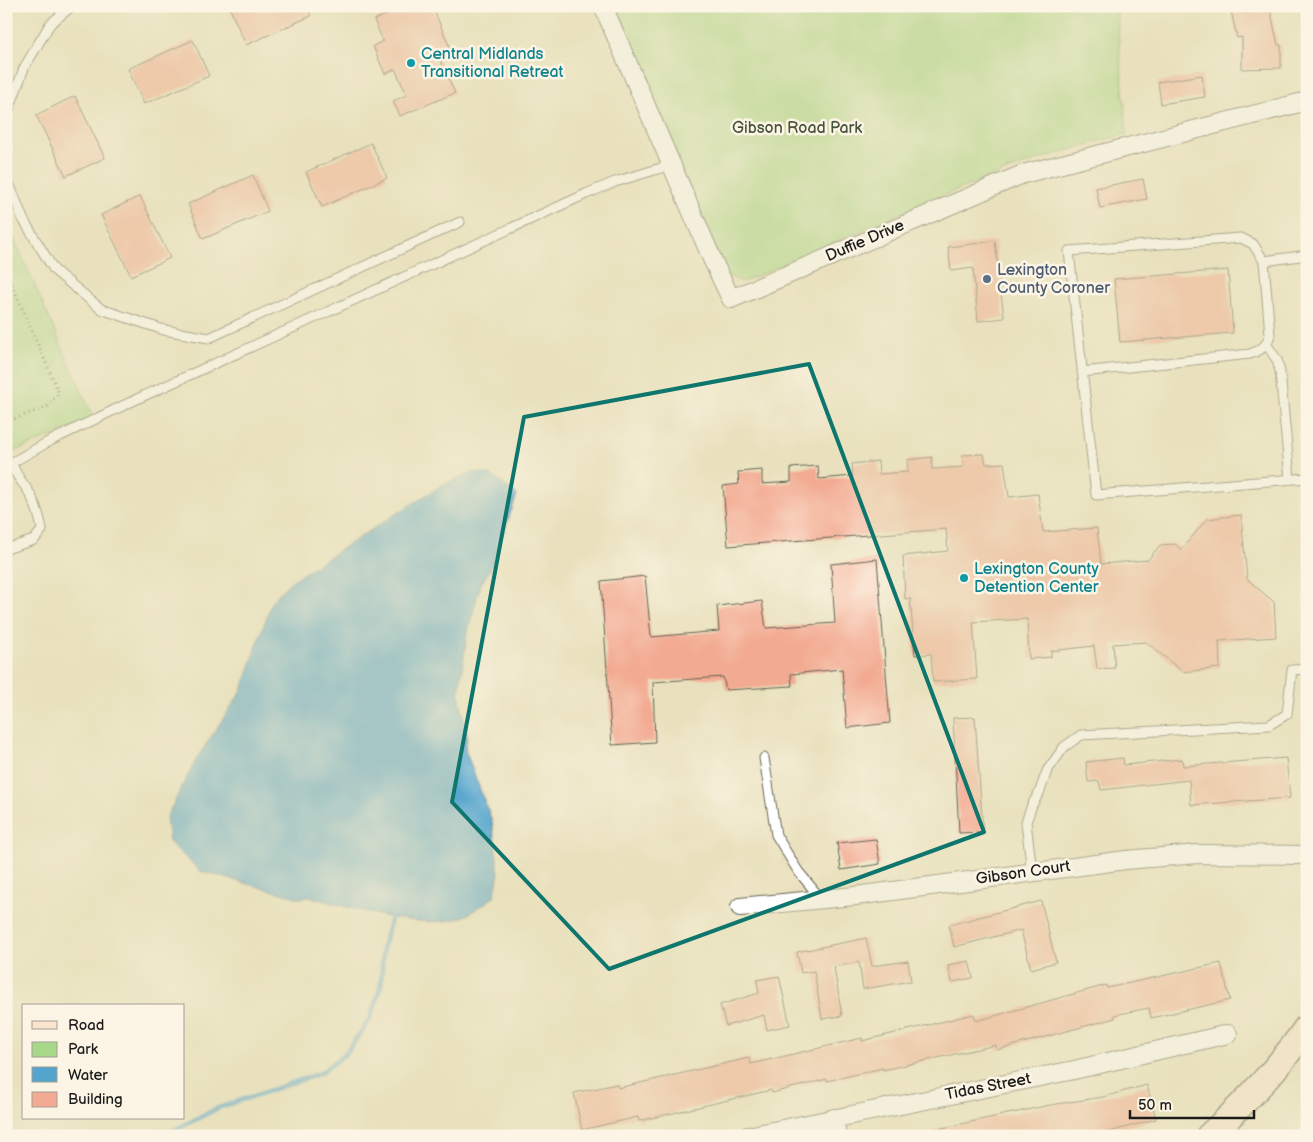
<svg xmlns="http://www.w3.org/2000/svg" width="1313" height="1142" font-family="'Balsamiq Sans',sans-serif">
	<rect width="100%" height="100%" fill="#fcf5e5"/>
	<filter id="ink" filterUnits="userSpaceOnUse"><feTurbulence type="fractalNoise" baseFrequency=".02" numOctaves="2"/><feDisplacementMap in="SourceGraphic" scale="10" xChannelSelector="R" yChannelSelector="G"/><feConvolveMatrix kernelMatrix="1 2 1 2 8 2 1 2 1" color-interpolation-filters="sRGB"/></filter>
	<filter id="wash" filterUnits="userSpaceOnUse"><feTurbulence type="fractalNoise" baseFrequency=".0096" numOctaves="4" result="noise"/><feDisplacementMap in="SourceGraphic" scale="20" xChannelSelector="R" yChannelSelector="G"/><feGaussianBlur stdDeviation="1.12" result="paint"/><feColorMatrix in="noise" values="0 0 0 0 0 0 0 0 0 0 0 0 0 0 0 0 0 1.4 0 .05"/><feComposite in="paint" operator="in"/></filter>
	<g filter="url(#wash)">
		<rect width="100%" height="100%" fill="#e9e1bd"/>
		<g fill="#a7d887" stroke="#627a52">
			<path d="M612 6H1116L1127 134C994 166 869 229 743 282L727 276Z"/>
			<polygon points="6,221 94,419 6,455"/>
		</g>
		<path fill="#54a5ce" stroke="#386075" d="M475 472 491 475 517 495 490 569 480 586 467 635 459 693 467 736 465 750 492 821 499 873 494 897C485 903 475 911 465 916 424 933 352 908 310 897L300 898 200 871 169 842 166 818 197 758 242 690 272 601 290 582 377 526 444 484Z"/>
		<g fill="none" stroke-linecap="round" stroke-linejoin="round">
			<polyline stroke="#54a5ce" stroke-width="5" points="163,1136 218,1108 321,1073 346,1053 370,1019 381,987 383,947 391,918"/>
		</g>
		<g id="blocks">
			<g fill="#f3aa92">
				<polygon points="238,6 307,6 311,16 246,45 230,9"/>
				<polygon points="407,6 432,6 452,52 439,57 455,93 400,116 393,101 407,95 395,69 385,74 373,46 383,41 374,20"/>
				<polygon points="1230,6 1245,6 1246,13 1270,8 1278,45 1281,45 1281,68 1242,69 1242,37 1237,38"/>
				<polygon points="193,40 209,76 144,104 128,69"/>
				<polygon points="1202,75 1205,97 1161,104 1158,82"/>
				<polygon points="75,96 105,158 66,176 36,115"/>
				<polygon points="371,143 387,178 322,207 306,172"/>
				<polygon points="253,175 268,211 203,239 188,204"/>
				<polygon points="1143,179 1147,199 1100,208 1096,188"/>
				<polygon points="140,196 170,258 131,276 101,215"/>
				<polygon points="995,241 1004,318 978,321 973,268 951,271 948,247"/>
				<polygon points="1228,270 1233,333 1120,342 1114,279"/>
				<polygon points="984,454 986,464 1004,463 1009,497 1038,494 1043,532 1097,528 1101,564 1148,560 1160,545 1175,544 1181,550 1207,519 1241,515 1247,579 1274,602 1276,637 1219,641 1220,668 1183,672 1146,642 1113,644 1115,668 1097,669 1094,646 1051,651 1051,657 1029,659 1027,619 973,622 977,679 933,682 931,654 915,655 910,598 905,599 903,556 948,551 946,529 728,546 723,486 739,484 738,472 762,470 762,484 791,482 791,468 818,466 819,479 853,476 852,464 878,461 879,474 908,472 907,460 932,457 932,469 963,467 962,455"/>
				<polygon points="877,559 890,723 847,728 842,669 791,674 792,686 726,690 723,677 653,682 655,742 612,745 601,581 645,576 651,637 719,631 717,606 762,601 766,628 835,623 831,564"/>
				<polygon points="975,717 983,832 959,833 953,718"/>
				<polygon points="1123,758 1124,765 1182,759 1183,766 1286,758 1290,798 1191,805 1189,780 1101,790 1099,781 1088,782 1086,762"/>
				<polygon points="876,839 880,864 841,870 837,843"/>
				<polygon points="1041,901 1056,962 1031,969 1021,930 954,947 949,925"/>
				<polygon points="866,938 872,966 908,961 911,981 863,989 859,962 834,967 842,1016 822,1019 814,971 801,973 797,952"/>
				<polygon points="969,961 973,978 952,982 948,965"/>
				<polygon points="1221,963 1230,1000 1151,1018 1149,1008 1114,1015 1115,1018 997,1050 996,1045 883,1070 883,1068 827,1081 827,1079 772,1093 771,1090 639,1121 638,1117 582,1130 574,1093 617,1084 618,1088 749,1058 751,1064 862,1038 862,1041 974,1014 976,1021 1106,985 1107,988"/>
				<polygon points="779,976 790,1025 767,1030 764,1015 726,1026 720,1005 759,993 757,980"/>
				<polygon points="1147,1085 1156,1119 1109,1132 1085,1136 934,1136 933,1130 1050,1105 1103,1097"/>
			</g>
		</g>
	</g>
	<g filter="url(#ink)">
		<use href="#blocks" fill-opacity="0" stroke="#646154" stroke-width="1"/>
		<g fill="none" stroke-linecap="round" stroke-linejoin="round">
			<g stroke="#646154" stroke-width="11">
				<g id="lane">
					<polyline points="72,6 50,24 24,68 6,118 7,178 23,219 54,270 101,309 164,330 209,338 460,222"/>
					<polyline points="1307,255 1264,261 1253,244 1241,238 1069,251 1096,495 1307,478"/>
					<polyline points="1267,345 1277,360 1280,372 1290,479"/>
					<path d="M1082 372 1250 354C1261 350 1266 347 1270 335L1264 261"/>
					<polyline points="6,466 48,442 137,399 586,194 615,182 671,165"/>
					<path d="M6 549 34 540 42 530C40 518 37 507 31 496 25 483 14 476 12 462"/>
					<polyline points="764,758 776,835 798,871 821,899"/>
					<polyline points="1032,872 1026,822 1032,805 1040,791 1047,771 1064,747 1081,735 1269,725 1287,714 1292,670 1307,669"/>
				</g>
			</g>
			<g stroke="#646154" stroke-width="20">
				<g id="street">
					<polyline points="603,6 713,261 731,299 1023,174 1307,101"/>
					<polyline points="740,907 855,896 1126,860 1198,854 1307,855"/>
					<polyline points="834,1118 837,1136"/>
					<polyline points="748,1136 1074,1070 1228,1034"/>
				</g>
			</g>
			<g stroke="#646154" stroke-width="28">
				<path id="secondary" d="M1209 1136C1246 1102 1279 1068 1307 1027"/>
			</g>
			<polyline stroke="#646154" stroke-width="3" stroke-dasharray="1 4" stroke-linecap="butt" points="6,271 59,393 47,407 6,422"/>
			<use href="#lane" stroke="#fff" stroke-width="9"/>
			<use href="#street" stroke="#fff" stroke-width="18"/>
			<use href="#secondary" stroke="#fbe5cf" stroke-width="25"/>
		</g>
	</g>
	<path d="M0 0H1313V1142H0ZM809 364 984 832 609 969 452 802 524 417Z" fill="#e9e1bd" fill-opacity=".55" fill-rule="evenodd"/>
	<path fill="none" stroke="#0f766e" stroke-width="4" stroke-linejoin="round" d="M809 364 984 832 609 969 452 802 524 417Z"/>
	<g fill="#0f9aa8" stroke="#fcf5e5" stroke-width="2">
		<circle cx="411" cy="63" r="5"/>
		<circle cx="964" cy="578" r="5"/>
	</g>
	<circle fill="#5c6f8a" stroke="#fcf5e5" stroke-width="2" cx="987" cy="279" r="5"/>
	<g text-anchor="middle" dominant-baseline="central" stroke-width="5" stroke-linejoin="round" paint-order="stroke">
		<g font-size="16" fill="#0d838f" stroke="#fcf5e5" text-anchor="start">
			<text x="421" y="54">Central Midlands<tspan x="421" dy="18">Transitional Retreat</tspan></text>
			<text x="974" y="569">Lexington County<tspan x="974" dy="18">Detention Center</tspan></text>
		</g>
		<g font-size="16" fill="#46543c" stroke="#fcf5e5">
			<text x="797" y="128">Gibson Road Park</text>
		</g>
		<g font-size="16" fill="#1c1c1c" stroke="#fcf5e5">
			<text transform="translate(865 241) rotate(-23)">Duffie Drive</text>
			<text transform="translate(1023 873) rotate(-8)">Gibson Court</text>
			<text transform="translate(988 1087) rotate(-11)">Tidas Street</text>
		</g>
		<g font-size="16" fill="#4e5e75" stroke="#fcf5e5" text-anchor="start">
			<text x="997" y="270">Lexington<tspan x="997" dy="18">County Coroner</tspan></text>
		</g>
	</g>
	<rect width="1313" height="1142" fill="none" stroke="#fcf5e5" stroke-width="25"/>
	<rect x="22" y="1004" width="162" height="115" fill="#fcf5e5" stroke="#a29e95"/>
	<rect x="32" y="1021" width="25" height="8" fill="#fbe5cf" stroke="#a29e95"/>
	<text x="68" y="1030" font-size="15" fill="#1c1c1c">Road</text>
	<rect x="32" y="1042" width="25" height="15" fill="#a7d887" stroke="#a29e95"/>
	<text x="68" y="1054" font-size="15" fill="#1c1c1c">Park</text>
	<rect x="32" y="1067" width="25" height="15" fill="#54a5ce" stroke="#a29e95"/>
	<text x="68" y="1080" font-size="15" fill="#1c1c1c">Water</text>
	<rect x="32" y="1092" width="25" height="15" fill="#f3aa92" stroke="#a29e95"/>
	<text x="68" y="1104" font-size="15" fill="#1c1c1c">Building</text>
	<path d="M1130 1110v8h124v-8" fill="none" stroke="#1c1c1c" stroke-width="2.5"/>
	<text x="1138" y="1110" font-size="15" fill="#1c1c1c" stroke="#fcf5e5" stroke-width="4" paint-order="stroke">50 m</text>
</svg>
